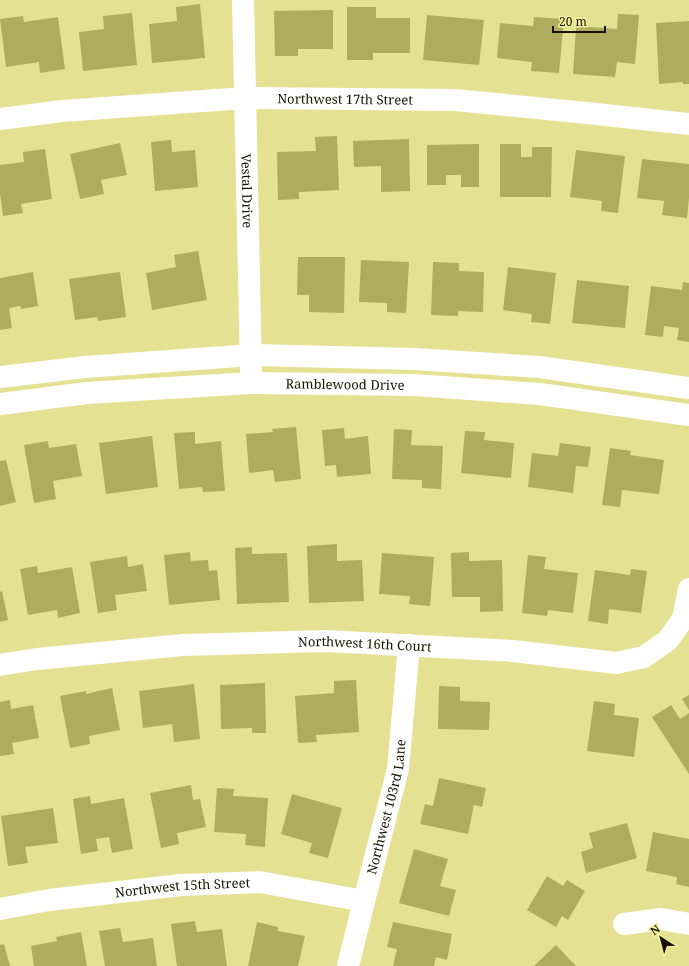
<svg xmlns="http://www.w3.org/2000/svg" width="689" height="966" font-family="'Noto Serif',serif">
	<rect width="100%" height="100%" fill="#e5e192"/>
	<g fill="#b0ac5e">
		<polygon points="200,4 205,58 152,63 149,24 177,21 176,7"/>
		<polygon points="347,7 376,7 376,18 410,18 410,53 373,53 373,60 347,60"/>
		<polygon points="333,10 333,49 298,49 298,56 275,56 274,11"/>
		<polygon points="132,13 137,65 83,71 79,32 104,29 103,16"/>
		<polygon points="618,14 639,15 635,64 617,62 615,77 573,74 576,26 617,29"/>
		<polygon points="427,15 484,20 479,65 423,60"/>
		<polygon points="23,16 24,22 58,17 65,69 40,73 39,62 6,67 0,19"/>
		<polygon points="534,17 564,19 559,73 531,71 532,62 497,58 500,23 533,26"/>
		<polygon points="689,21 689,84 683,84 683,82 659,84 656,23"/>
		<polygon points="337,136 339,190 299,192 299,199 278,200 277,152 316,151 315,137"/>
		<polygon points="409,139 410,191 381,192 381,166 354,167 353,141"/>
		<polygon points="171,140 172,152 195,150 198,187 155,191 151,142"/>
		<polygon points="120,143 127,175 101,180 104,194 80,199 70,154"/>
		<polygon points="479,144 479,187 461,187 461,175 446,175 446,185 427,185 427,145"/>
		<polygon points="500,144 521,144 521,157 532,157 532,147 552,147 551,197 500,197"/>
		<polygon points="45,149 52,199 21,204 23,213 3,216 0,194 0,165 24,162 23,152"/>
		<polygon points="576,150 625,156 618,213 601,211 602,201 570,197"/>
		<polygon points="642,159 689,164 689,198 687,218 662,215 664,201 637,198"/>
		<polygon points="198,251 207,300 152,310 146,273 176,267 174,255"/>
		<polygon points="298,257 345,257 344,313 309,312 309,295 297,295"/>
		<polygon points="361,260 409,262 406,313 387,312 387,303 359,302"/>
		<polygon points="433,262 459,263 459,271 484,272 483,312 458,311 458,316 431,315"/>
		<polygon points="508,267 556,273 550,324 531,322 532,314 503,310"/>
		<polygon points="33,272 38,306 21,309 20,306 9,308 12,328 0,330 0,278"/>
		<polygon points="120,272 126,317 98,321 97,317 75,320 69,279"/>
		<polygon points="577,280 629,286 625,328 572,323"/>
		<polygon points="683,282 689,283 689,342 677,340 679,328 664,326 663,337 645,335 651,286 682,290"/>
		<polygon points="296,427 301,479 275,482 273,470 249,473 246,434 273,432 272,429"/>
		<polygon points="344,428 345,439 368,436 371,474 337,477 336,465 325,466 322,430"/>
		<polygon points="394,429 412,430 411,445 443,446 441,489 422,488 422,480 392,479"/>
		<polygon points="465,431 485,432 484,440 514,443 511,478 461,473"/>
		<polygon points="195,432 195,444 221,441 225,491 203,492 202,487 179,489 174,433"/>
		<polygon points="152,436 158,487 106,494 99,443"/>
		<polygon points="48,441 49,448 76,444 82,476 53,481 56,499 34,503 24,445"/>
		<polygon points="560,443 591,447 588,467 576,466 573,493 528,487 532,453 558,456"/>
		<polygon points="610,448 631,451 630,455 664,460 659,494 622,490 620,507 602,505"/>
		<polygon points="6,460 16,502 0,506 0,461"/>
		<polygon points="337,544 337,561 362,560 364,601 309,603 307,546"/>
		<polygon points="252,547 252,554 287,553 289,602 237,604 235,548"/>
		<polygon points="190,552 191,561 208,560 209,571 217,570 220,600 169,605 164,555"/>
		<polygon points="469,552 469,561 502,560 503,611 480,612 480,597 452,597 451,553"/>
		<polygon points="382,553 434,557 430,606 409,604 410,596 379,594"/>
		<polygon points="528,555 546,557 544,569 578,573 573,613 548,610 547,616 522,613"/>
		<polygon points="127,556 128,567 143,564 147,591 115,595 117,610 98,613 90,562"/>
		<polygon points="37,566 38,573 72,567 80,613 58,618 57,610 28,615 20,569"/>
		<polygon points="631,569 647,571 641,613 609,609 608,624 588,621 595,570 630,575"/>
		<polygon points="2,591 8,620 0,622 0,592"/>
		<polygon points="356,680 359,732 316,735 317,742 298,743 295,696 334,693 334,681"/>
		<polygon points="265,683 266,733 252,733 252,728 221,729 220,685"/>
		<polygon points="194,684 200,739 174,742 172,724 143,728 139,691"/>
		<polygon points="439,686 460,687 460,701 490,702 489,730 438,729"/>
		<polygon points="112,688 120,730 89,736 90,744 70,748 60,696 86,691 86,694"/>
		<polygon points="689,695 689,710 682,699"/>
		<polygon points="10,700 11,709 33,705 39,738 12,743 14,754 0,756 0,702"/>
		<polygon points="594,701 615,704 614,715 639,718 634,757 587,751"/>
		<polygon points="671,705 680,719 689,713 689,774 652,717"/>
		<polygon points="439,778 486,788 482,807 474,805 468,834 420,824 425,804 433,806"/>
		<polygon points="191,785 193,800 200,799 206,827 177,833 179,844 161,848 150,793"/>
		<polygon points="217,788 234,789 233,796 268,798 265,847 245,845 246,834 214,832"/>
		<polygon points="292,794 342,808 328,858 309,853 312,843 281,834"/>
		<polygon points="90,796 91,804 124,798 133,849 112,853 109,837 96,839 98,851 81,854 73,799"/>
		<polygon points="53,808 58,843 25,847 28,863 8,866 1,816"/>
		<polygon points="627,823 637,858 586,873 581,852 593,848 589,833"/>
		<polygon points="653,832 689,839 689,887 676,884 677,877 646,871"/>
		<polygon points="414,849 448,859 440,886 456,890 449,916 399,903"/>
		<polygon points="547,876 563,886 567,880 585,891 568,920 562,916 556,927 527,910"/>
		<polygon points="195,921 197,932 222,929 227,966 177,966 171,924"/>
		<polygon points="257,922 278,927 278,931 305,936 298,966 248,966"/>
		<polygon points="393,922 452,934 447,960 436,957 434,966 393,966 397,949 387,947"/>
		<polygon points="120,928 123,942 153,938 157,966 105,966 99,931"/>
		<polygon points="81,932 87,966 34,966 31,946 57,941 56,937"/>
		<polygon points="4,944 10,966 0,966 0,945"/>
		<polygon points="556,945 576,966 534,966"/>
	</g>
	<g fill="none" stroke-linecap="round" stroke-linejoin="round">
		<g stroke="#fff" stroke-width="22">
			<path id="s1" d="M243 0 251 370"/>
			<path id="s2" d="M0 119 62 111 245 98 455 100 587 113 689 124"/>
			<polyline points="0,377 85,367 252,355 414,359 539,367 689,388"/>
			<path id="s3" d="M0 404 87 393 251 383 414 385 540 394 689 415"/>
			<path id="s4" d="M0 665 37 659 183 645 326 641 513 651 616 663 644 657 668 640 683 619 689 589"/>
			<path id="s5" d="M0 909 49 900 181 885 260 882 364 901"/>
			<polyline points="624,924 661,919 689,924"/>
			<path id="s6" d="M348 966 364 901 398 769 409 645"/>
		</g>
	</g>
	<g text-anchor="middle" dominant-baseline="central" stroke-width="3" stroke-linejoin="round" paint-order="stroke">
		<g font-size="13" fill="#151300" stroke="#f2ef9f">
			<text stroke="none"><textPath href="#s2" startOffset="346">Northwest 17th Street</textPath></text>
			<text stroke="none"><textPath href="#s1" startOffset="191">Vestal Drive</textPath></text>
			<text stroke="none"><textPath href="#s3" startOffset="346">Ramblewood Drive</textPath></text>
			<text stroke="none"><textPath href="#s4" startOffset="366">Northwest 16th Court</textPath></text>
			<text stroke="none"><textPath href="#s6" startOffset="164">Northwest 103rd Lane</textPath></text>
			<text stroke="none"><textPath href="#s5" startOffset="184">Northwest 15th Street</textPath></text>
		</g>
	</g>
	<g transform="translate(661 938) rotate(324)" stroke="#f2ef9f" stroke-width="3" paint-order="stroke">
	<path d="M0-3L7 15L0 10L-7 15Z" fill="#151300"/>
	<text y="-6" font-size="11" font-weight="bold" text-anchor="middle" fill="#151300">N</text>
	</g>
	<path d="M553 26v6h52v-6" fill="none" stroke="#151300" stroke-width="2"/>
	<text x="559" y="26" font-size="12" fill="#151300" stroke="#f2ef9f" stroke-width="3" paint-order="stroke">20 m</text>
</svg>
